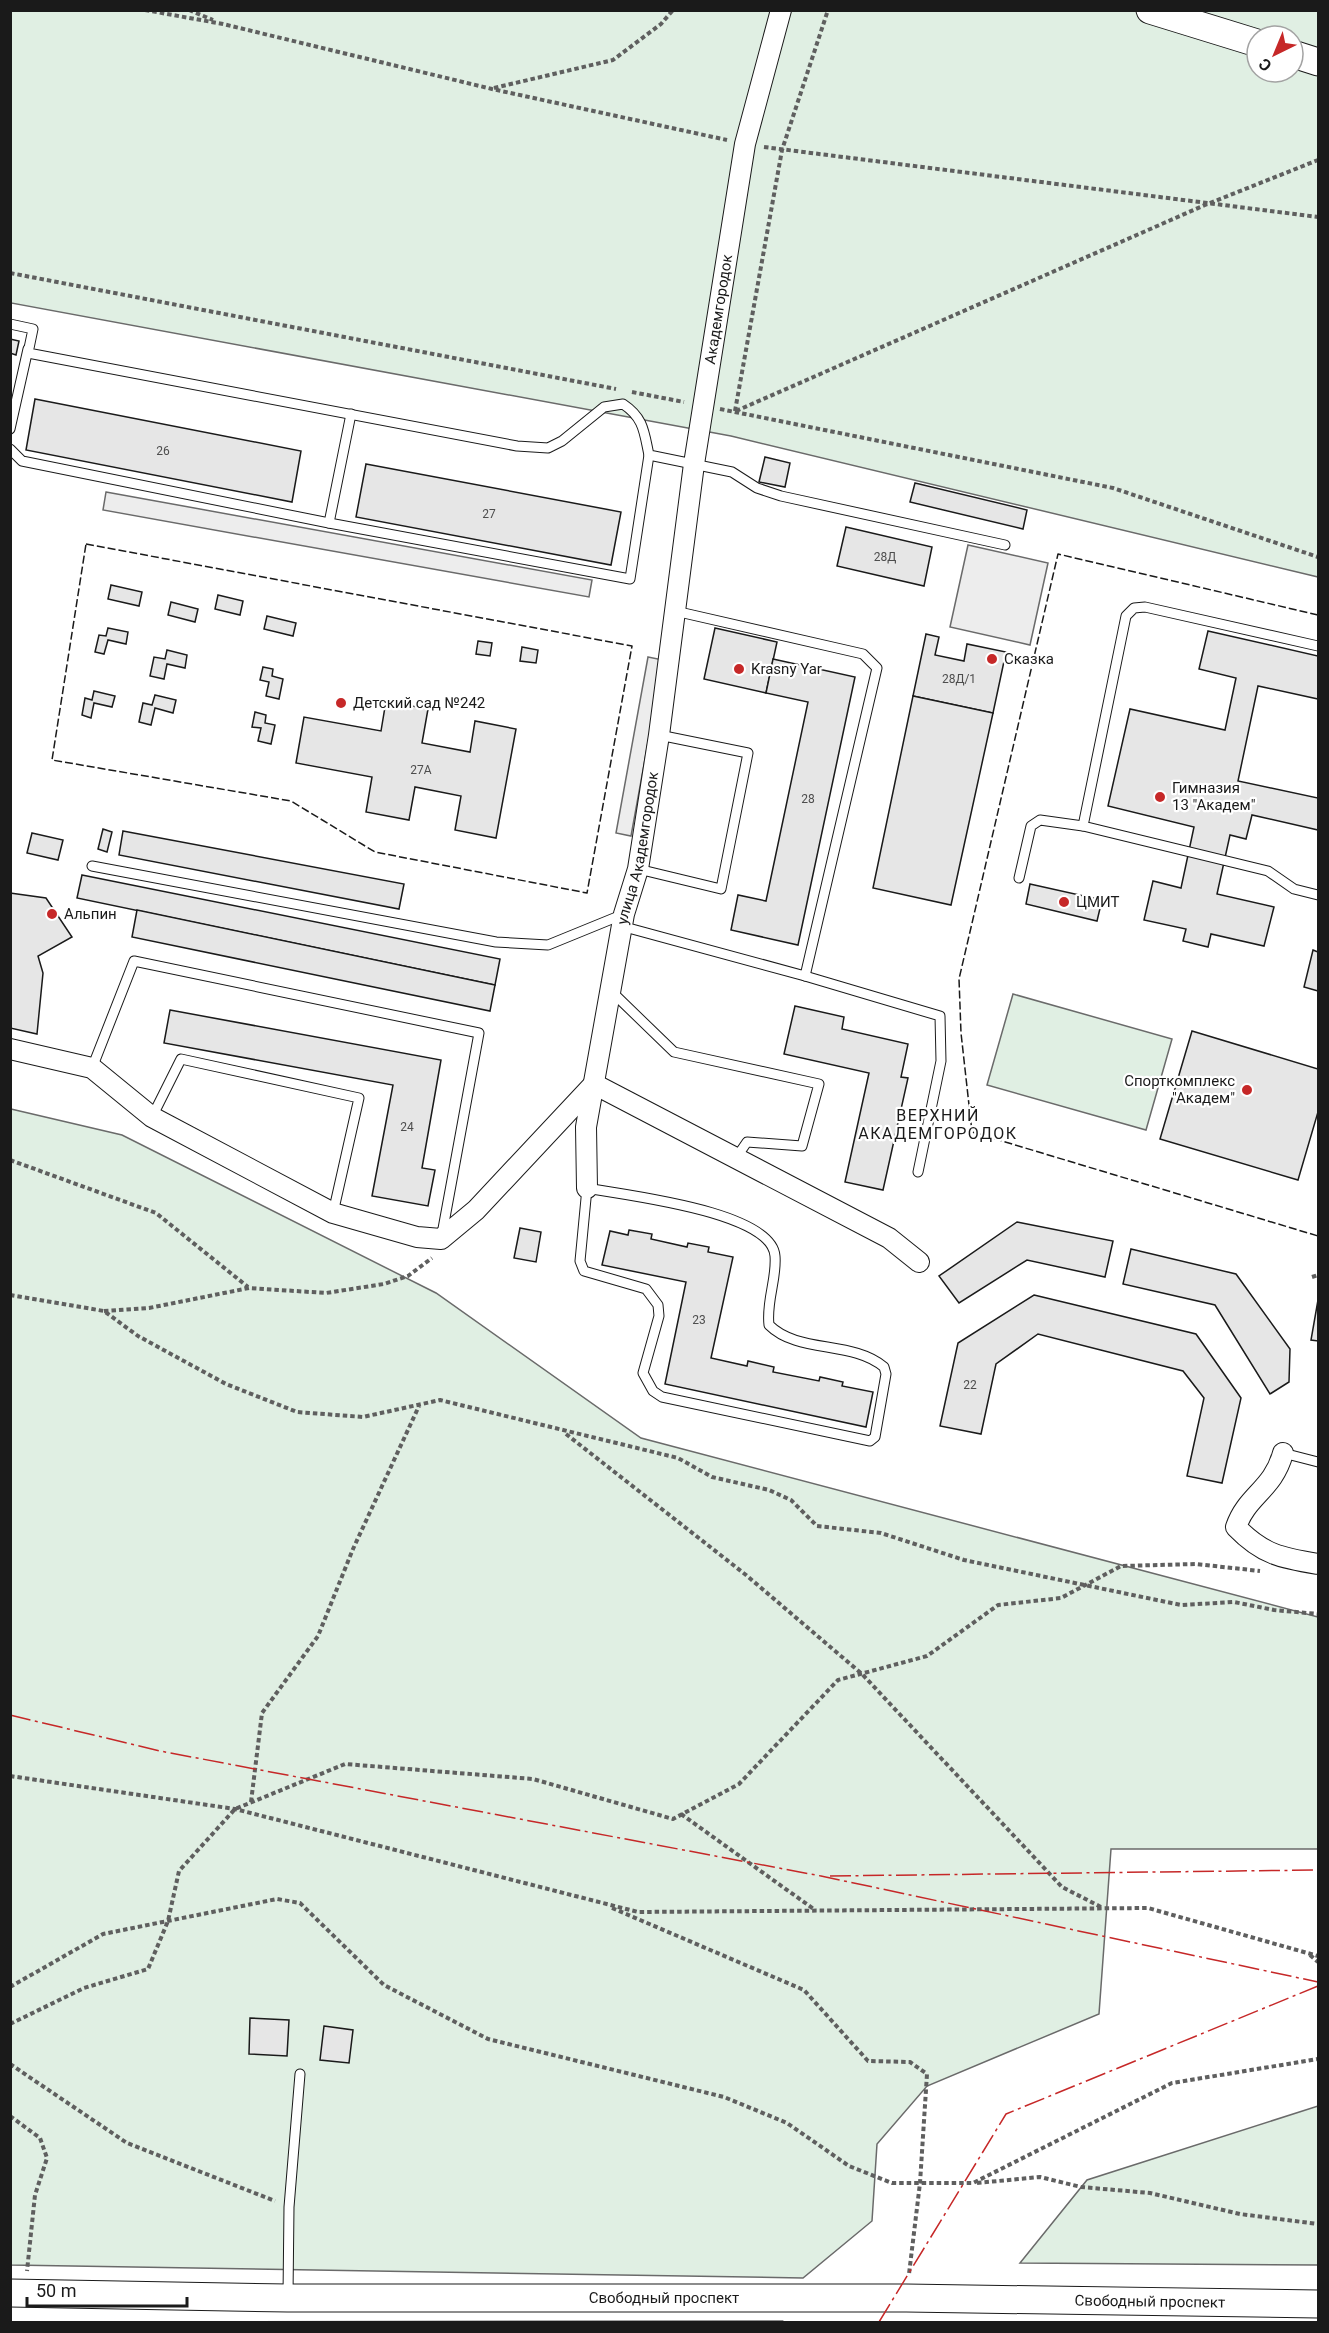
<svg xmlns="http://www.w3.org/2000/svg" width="1329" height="2333" font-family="Roboto,sans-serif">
	<rect width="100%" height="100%" fill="#fff"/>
	<g fill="#e0efe3" stroke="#6a6a6a" stroke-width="1.5" fill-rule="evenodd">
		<path d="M10 11H1318V577L731 436 11 303ZM1257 36H1293V72H1257Z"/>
		<polygon points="1013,994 1172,1039 1146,1130 987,1085"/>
		<polygon points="11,1109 122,1135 436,1293 641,1438 1318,1617 1318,1849 1111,1849 1099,2014 927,2086 877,2144 872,2221 803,2278 11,2265"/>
		<polygon points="1318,2106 1318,2265 1020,2263 1087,2180"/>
		<polygon points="782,2321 781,2322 39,2322"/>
	</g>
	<g fill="#ededed" stroke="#6a6a6a" stroke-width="1.5">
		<polygon points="106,492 592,580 589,597 103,510"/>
		<polygon points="968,545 1048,563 1030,645 950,627"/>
		<polygon points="648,657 663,660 631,836 616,833"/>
	</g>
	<g fill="#e6e6e6" stroke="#1a1a1a" stroke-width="1.5">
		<polygon points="10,339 19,341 16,355 10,353"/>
		<polygon points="35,399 301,451 292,502 26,450"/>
		<polygon points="765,457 790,463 785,487 759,482"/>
		<polygon points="366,464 621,512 611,565 356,517"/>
		<polygon points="915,483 1027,510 1023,529 910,502"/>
		<polygon points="846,527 932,547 924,586 837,566"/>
		<polygon points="111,585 142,592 139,606 108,599"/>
		<polygon points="218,595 243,601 240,615 215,609"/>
		<polygon points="171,602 198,609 195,622 168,615"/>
		<polygon points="267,616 296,623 293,636 264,629"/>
		<polygon points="108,628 128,632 126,644 108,640 104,654 95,652 99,635 106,636"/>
		<polygon points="715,628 777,642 766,693 704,679"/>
		<polygon points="1208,631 1318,656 1318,699 1258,686 1238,781 1318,798 1318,830 1252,815 1246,839 1230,835 1217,894 1274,907 1264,946 1211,934 1208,947 1183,941 1186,929 1144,920 1153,881 1181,888 1194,827 1108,806 1130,709 1225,730 1236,678 1199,669"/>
		<polygon points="926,634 939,637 935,655 964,661 967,644 1006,652 993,713 913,696"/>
		<polygon points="478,641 492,643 490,656 476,654"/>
		<polygon points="522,647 538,650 536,663 520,661"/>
		<polygon points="167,650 187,655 185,668 167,664 164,679 150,676 154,657 165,659"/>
		<polygon points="773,659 855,677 798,945 731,930 738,895 766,901 808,702 766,693"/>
		<polygon points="263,667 273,669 272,676 283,679 279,699 266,696 269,682 260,680"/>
		<polygon points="94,691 115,696 112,707 94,703 91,718 82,715 85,698 92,700"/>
		<polygon points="155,695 176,700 173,713 155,708 151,725 139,722 143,703 152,705"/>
		<polygon points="913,696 993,713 951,905 873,888"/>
		<polygon points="386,701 428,709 422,743 470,752 475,721 516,729 496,838 455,830 461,796 415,787 409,820 366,812 372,777 296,763 304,717 381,731"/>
		<polygon points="255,712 266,715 265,723 275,725 271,744 258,741 261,728 252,727"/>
		<polygon points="103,829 112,832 107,852 98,849"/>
		<polygon points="123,831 404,884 399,909 119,855"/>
		<polygon points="32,833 63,840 58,860 27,853"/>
		<polygon points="82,875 500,959 495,985 77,898"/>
		<polygon points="1030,884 1102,900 1097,921 1026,904"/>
		<polygon points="10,893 46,898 72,937 38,956 43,973 37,1034 10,1028"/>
		<polygon points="137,910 495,985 490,1011 132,937"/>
		<polygon points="1313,950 1318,952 1318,991 1304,987"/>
		<polygon points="795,1006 844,1017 842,1029 908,1044 901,1077 908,1078 883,1190 845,1182 869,1073 784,1054"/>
		<polygon points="170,1010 441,1060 422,1168 435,1170 428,1206 372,1196 393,1085 164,1043"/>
		<polygon points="1192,1031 1318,1069 1318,1112 1298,1180 1160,1139"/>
		<polygon points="1017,1222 1113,1241 1105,1277 1027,1260 959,1303 939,1276"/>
		<polygon points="520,1228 541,1232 536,1262 514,1258"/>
		<polygon points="629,1230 652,1234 651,1239 687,1247 688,1243 709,1247 708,1252 733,1257 711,1358 747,1366 748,1361 774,1367 773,1372 819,1381 820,1377 843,1382 842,1386 873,1392 866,1427 665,1384 686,1282 602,1265 610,1231 628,1235"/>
		<polygon points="1131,1249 1236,1274 1290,1349 1289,1382 1270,1394 1215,1305 1123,1284"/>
		<polygon points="1034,1295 1196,1334 1241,1398 1222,1483 1187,1476 1204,1398 1183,1371 1038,1334 996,1364 981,1434 940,1426 958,1343"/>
		<polygon points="1318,1300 1318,1341 1311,1340"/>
		<polygon points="250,2018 289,2020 287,2056 249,2054"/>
		<polygon points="324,2026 353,2030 349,2063 320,2060"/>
	</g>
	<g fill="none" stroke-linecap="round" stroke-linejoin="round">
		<g stroke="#1a1a1a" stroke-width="11">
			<g id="lane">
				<path d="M10 324 33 329 28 353 517 446 548 448 562 441 604 407 623 404C644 418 644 432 649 455L732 472 757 488 781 496 1005 545"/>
				<polyline points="10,429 28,349"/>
				<polyline points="10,449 22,461 329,523 630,579 649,455"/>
				<polyline points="329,523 351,414"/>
				<polyline points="1318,646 1145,607 1134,608 1126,616 1083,826 1268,871 1294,889 1318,895"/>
				<polyline points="92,866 496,942 548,945 624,914"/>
				<polyline points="638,869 721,889 748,753 659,735"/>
				<polyline points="1019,878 1031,826 1040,820 1083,826"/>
				<polyline points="621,926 805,976 877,668 863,654 675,611"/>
				<polyline points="805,976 940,1016 941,1061 918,1172"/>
				<polyline points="610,990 674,1052 819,1084 802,1146 747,1142 736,1158"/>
				<polyline points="92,1068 134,961 479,1033 442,1234"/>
				<polyline points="152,1117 181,1059 359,1098 333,1213"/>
				<path d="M587 1188C623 1195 772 1211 775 1256 777 1279 766 1301 769 1325 798 1354 852 1340 884 1367L886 1374 875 1437 870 1441 662 1397 653 1391 643 1373 659 1316 658 1305 646 1289 584 1271 580 1261Z"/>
				<polyline points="1283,1453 1318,1462"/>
				<polyline points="288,2295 289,2207 300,2074"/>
			</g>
		</g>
		<g stroke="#1a1a1a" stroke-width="22">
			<g id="street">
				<polyline points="10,1049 92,1068 152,1117 333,1213 417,1237 441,1239 476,1210 594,1084"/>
				<polyline points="594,1084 889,1238 919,1262"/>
				<path id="s1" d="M587 1188 586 1127 624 914 638 869 659 735 694 464 745 144 781 10"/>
				<path d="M1283 1453C1273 1490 1247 1495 1236 1527 1263 1555 1282 1558 1318 1564"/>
			</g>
		</g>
		<g stroke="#1a1a1a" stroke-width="29">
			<g id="secondary">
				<polyline points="1150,10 1257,43"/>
				<polyline points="1293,54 1318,62"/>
				<path id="s2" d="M10 2293 288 2298H906L1318 2304"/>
			</g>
		</g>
		<g stroke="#5f5f5f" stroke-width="4" stroke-dasharray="4.5 3" stroke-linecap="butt">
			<polyline points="145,10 223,24 492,89 727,140"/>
			<polyline points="189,10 213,20"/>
			<polyline points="494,88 613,60 661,24 673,10"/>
			<polyline points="764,147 1318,217"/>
			<polyline points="10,273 616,389"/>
			<polyline points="632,392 684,402"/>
			<polyline points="720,409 1113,488 1318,557"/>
			<polyline points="735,411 782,150 828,10"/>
			<polyline points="736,411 1205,205 1318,160"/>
			<polyline points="10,1160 156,1213 248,1287"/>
			<polyline points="1312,1277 1318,1275"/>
			<polyline points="10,1295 104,1311 138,1336 226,1384 297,1412 363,1417 440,1400 678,1458 712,1477 769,1490 791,1500 817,1526 881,1533 964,1560 1181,1605 1234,1602 1274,1610 1318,1614"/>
			<polyline points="104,1311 149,1308 249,1288 326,1293 384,1284 408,1276 432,1258"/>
			<polyline points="566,1434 746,1575 862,1674 1062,1887 1103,1908"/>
			<polyline points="10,1776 235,1809 638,1912 1148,1908 1318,1956"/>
			<polyline points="251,1802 262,1713 318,1636 353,1549 419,1406"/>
			<polyline points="681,1814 815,1910"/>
			<polyline points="612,1908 804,1990 868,2061 910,2062 927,2074 920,2183 909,2274"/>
			<polyline points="1310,1955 1318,1962"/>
			<polyline points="10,1987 103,1934 277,1899 300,1903 384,1985 488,2039 724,2097 787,2123 849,2166 892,2183 973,2183 1172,2083 1318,2059"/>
			<polyline points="10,2024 84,1988 148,1969 168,1921 179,1871 235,1809 345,1764 533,1779 673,1819 739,1784 838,1680 927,1656 998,1605 1061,1598 1121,1566 1196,1564 1260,1571"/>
			<polyline points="10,2064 127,2143 275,2201"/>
			<polyline points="10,2116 40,2138 47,2158 35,2195 27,2271"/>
			<polyline points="977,2183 1040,2177 1081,2187 1150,2193 1240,2214 1318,2224"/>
		</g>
		<use href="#lane" stroke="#fff" stroke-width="9"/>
		<use href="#street" stroke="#fff" stroke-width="20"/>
		<use href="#secondary" stroke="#fff" stroke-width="27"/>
		<g stroke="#1a1a1a" stroke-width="1.5" stroke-dasharray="8 3" stroke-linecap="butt">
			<polygon points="86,544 632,646 587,893 375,852 291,801 52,760"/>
			<polyline points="1318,615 1058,554 959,979 961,1033 972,1132 1318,1236"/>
		</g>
		<g stroke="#c62828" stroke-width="1.5" stroke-dasharray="21 4.5 3 4.5" stroke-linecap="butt">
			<polyline points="10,1715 160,1751 821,1876 1318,1982"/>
			<polyline points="830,1876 1318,1870"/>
			<polyline points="879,2322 1006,2114 1318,1986"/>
		</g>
	</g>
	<g fill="#c62828" stroke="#fff" stroke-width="2">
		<circle cx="992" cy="659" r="6"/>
		<circle cx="739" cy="669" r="6"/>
		<circle cx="341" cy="703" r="6"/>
		<circle cx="1160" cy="797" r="6"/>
		<circle cx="1064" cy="902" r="6"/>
		<circle cx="52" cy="914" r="6"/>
		<circle cx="1247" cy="1090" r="6"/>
	</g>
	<g text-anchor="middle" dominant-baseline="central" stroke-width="4.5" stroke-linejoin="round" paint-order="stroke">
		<g font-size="12" fill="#4d4d4d">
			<text x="163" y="451">26</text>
			<text x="489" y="514">27</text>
			<text x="885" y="557">28Д</text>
			<text x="959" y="679">28Д/1</text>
			<text x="421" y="770">27А</text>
			<text x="808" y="799">28</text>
			<text x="407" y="1127">24</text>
			<text x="699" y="1320">23</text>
			<text x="970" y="1385">22</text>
		</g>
		<g font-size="15" fill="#1a1a1a" stroke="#fff">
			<text stroke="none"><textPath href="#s1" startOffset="890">Академгородок</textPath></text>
			<text stroke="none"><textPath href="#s1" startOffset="345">улица Академгородок</textPath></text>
			<text stroke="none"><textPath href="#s2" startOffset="654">Свободный проспект</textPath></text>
			<text stroke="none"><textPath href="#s2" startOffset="1140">Свободный проспект</textPath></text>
		</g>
		<g font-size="15" fill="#1a1a1a" stroke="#fff" text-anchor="start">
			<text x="1004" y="659">Сказка</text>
			<text x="751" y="669">Krasny Yar</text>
			<text x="353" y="703">Детский сад №242</text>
			<text x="1172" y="788">Гимназия<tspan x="1172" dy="17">13 "Академ"</tspan></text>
			<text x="1076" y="902">ЦМИТ</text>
			<text x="64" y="914">Альпин</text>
			<text x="1235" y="1081" text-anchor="end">Спорткомплекс<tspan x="1235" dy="17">"Академ"</tspan></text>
		</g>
		<g font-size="16" letter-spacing="1.5" fill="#1a1a1a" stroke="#fff">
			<text x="938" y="1115">ВЕРХНИЙ<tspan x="938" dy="18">АКАДЕМГОРОДОК</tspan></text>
		</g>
	</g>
	<rect width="1329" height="2333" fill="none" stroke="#1a1a1a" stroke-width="24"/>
	<g transform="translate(1275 54) rotate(223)"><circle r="28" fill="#ffffff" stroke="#a3a3a3" stroke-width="1.5"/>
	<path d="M0-4.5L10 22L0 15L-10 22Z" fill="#c62828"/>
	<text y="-9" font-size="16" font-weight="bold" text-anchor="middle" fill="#1a1a1a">С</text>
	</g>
	<path d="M27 2297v9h160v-9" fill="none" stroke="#1a1a1a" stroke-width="3"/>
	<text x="36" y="2297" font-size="18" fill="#1a1a1a" stroke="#ffffff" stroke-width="4.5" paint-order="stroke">50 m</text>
</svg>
